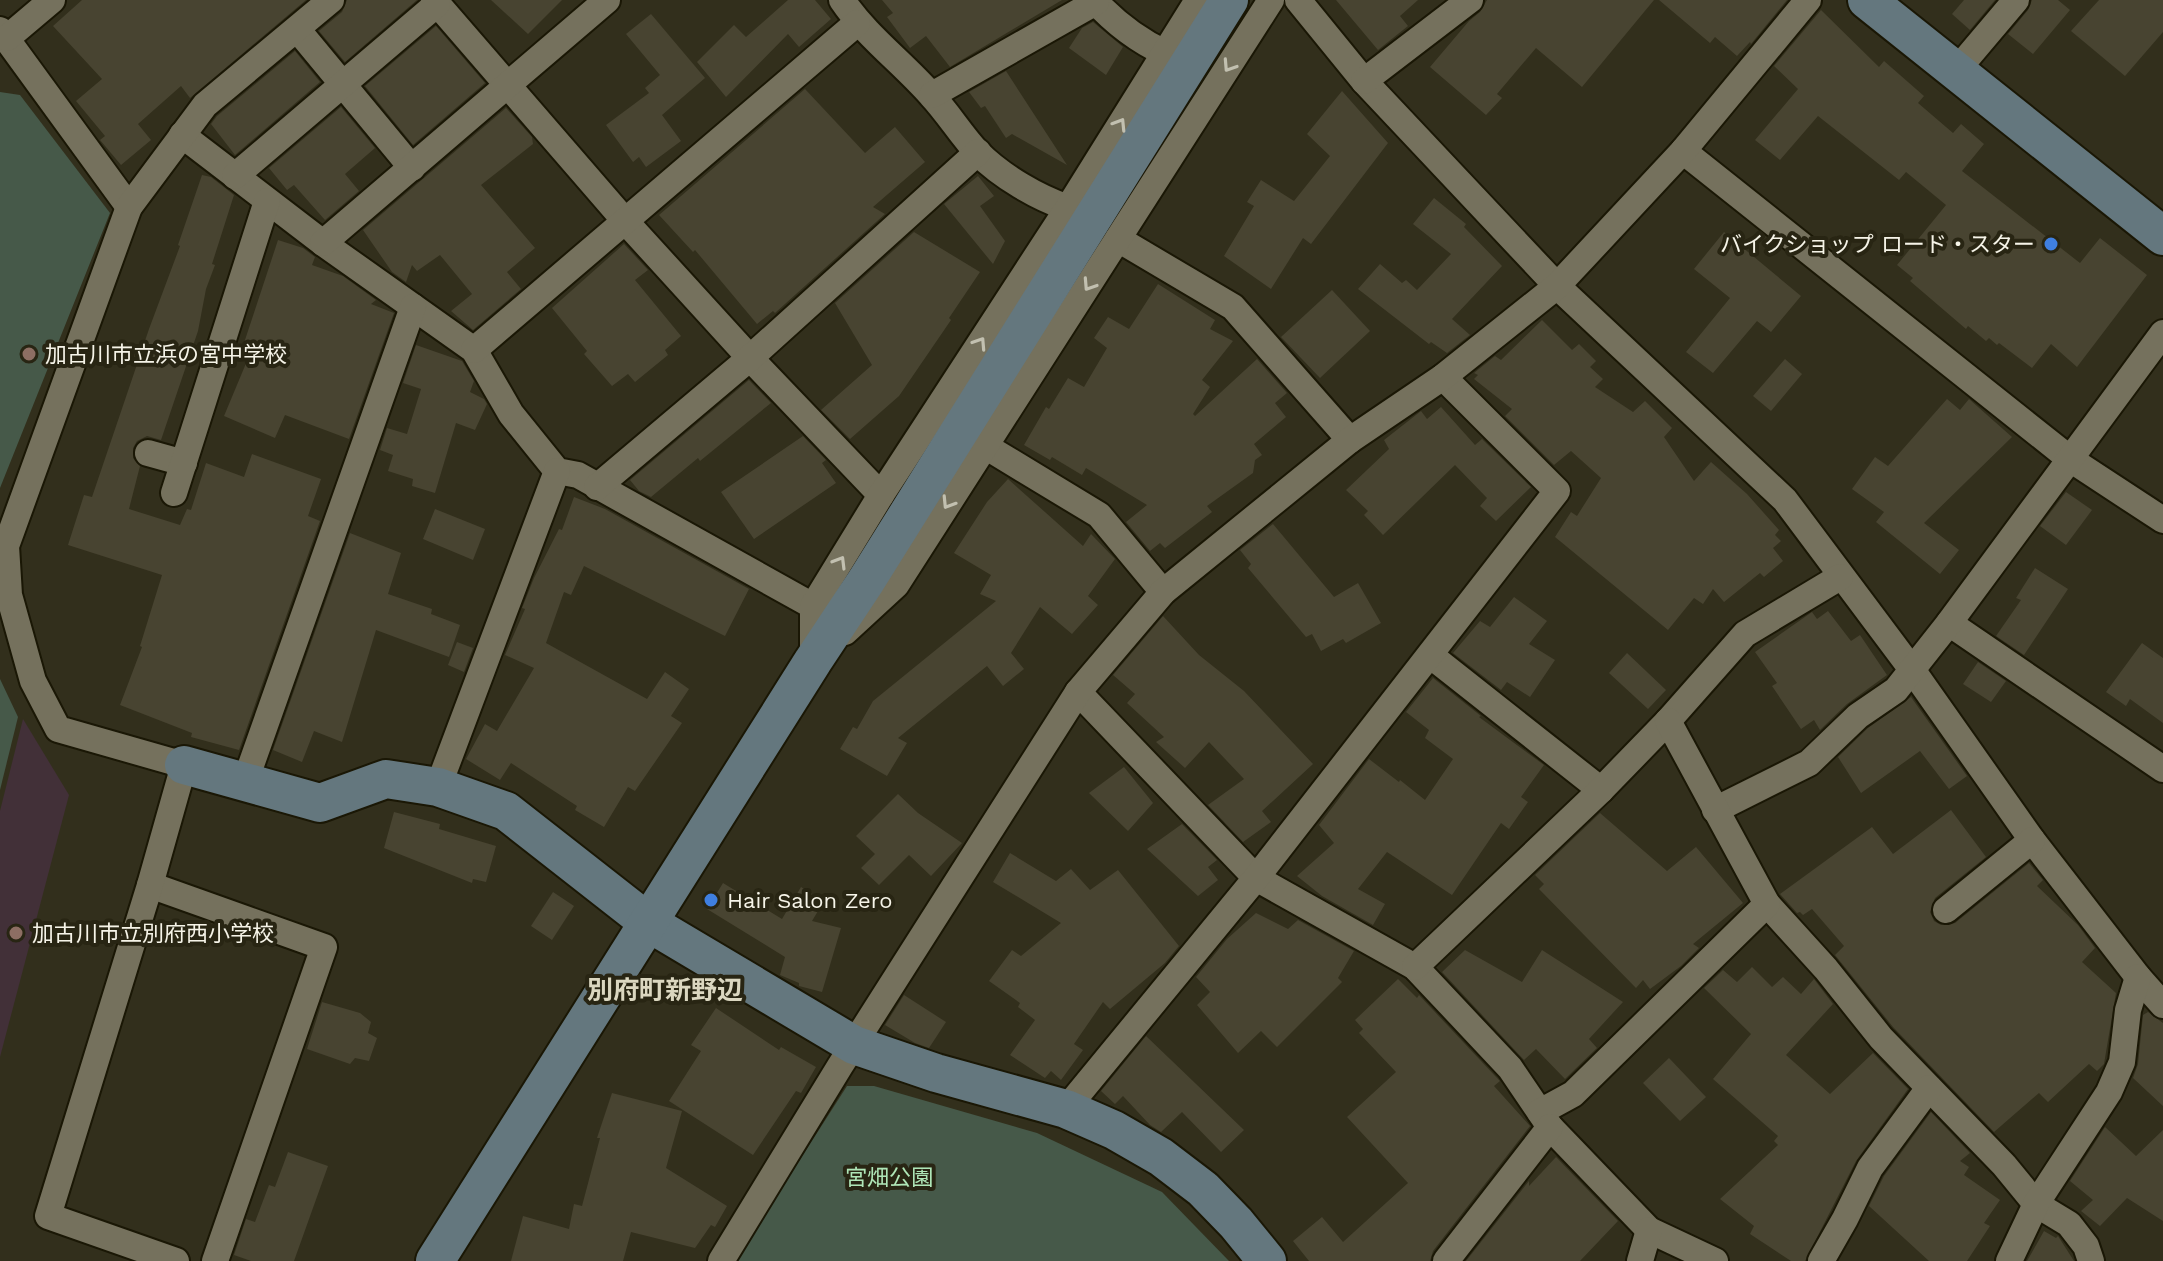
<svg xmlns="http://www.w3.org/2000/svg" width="2163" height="1261" font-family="'Work Sans','Noto Sans JP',sans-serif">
	<rect width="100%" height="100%" fill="#322f1c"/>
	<polygon fill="#423038" points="23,719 69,795 0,1057 0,811"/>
	<g fill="#465949">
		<polygon points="0,92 20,95 110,213 0,488"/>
		<polygon points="0,679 18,717 0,790"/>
		<polygon points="847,1086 874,1086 1037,1133 1162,1192 1229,1261 735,1261"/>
	</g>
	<g fill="#484431">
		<polygon points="82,0 306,0 190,98 181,86 138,124 151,140 121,165 100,140 105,136 76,101 102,79 53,26"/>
		<polygon points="347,0 417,0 345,62 319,31 342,12"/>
		<polygon points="491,0 562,0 528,34"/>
		<polygon points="788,0 815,0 831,19 799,47 788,34 726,97 697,62 734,25 746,37"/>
		<polygon points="882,0 1062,0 950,67 926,36 910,48 887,17 893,13"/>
		<polygon points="1336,0 1418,0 1400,16 1408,26 1378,50"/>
		<polygon points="1487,0 1654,0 1582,87 1536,48 1497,94 1502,98 1486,115 1430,67 1469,21 1480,12"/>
		<polygon points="1659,0 1787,0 1751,44 1750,42 1737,56 1715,37 1710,43"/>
		<polygon points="1964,0 1995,0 1970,30 1952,14"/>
		<polygon points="2032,0 2058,0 2070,10 2033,54 2008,34 2028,10"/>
		<polygon points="2099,0 2163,0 2163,32 2125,76 2071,31"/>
		<polygon points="1821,10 1879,67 1884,61 1924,96 1918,103 1953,133 1961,124 1984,144 1962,171 2080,263 2100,238 2147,275 2077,367 2051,344 2032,368 1999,343 1997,345 1989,338 1986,341 1968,326 1966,329 1910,281 1913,278 1897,265 1946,205 1906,172 1899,180 1818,116 1780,160 1755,140 1798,89 1774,66"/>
		<polygon points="651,14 705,78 662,115 681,141 646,167 639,157 633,162 606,125 649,93 645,88 660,75 626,34"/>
		<polygon points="1093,22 1123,47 1106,75 1069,48 1082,28"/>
		<polygon points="436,26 485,83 413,145 365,86"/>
		<polygon points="295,51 320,82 235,155 211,124 217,116"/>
		<polygon points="1006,71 1067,165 1012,134 1006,138 985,106 981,108 969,92"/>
		<polygon points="805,89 865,153 895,127 925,162 873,207 885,214 775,313 773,311 757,324 695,250 693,252 659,215"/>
		<polygon points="1342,91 1388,143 1311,244 1303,238 1271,289 1224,256 1254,206 1247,202 1261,180 1294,201 1330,156 1307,134"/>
		<polygon points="341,107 375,148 345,174 359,191 325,220 294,185 287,190 269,168"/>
		<polygon points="506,108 532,137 533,144 481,185 535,248 507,272 521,289 473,330 451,311 472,294 440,255 417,271 412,265 406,282 392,272 363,230"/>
		<polygon points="202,175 211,177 234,195 212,264 215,265 206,289 198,331 161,440 147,436 137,441 133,448 133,458 140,466 129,509 180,525 187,509 191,510 206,463 244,477 252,454 321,479 308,516 320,521 239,750 191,737 192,733 120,705 142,647 140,646 162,575 68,545 84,495 92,497 149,329 180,246 178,245"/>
		<polygon points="978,176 994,196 980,206 1005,241 993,264 944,204"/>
		<polygon points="1434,198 1466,224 1464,227 1502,266 1452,319 1470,335 1447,353 1431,342 1429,344 1358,289 1380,264 1402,283 1406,280 1417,290 1451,254 1413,224"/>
		<polygon points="914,232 980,272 949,318 951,320 899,396 850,439 821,410 872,365 835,303"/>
		<polygon points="1724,232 1801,296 1771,332 1757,321 1713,373 1686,352 1730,298 1694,269"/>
		<polygon points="278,240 303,248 315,257 312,265 343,276 376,300 371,304 394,313 349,439 285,415 275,438 224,416 252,349 243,346"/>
		<polygon points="624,244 648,270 635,280 681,336 665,350 668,355 635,382 628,374 612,386 584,354 587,351 552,308"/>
		<polygon points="1158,284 1215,320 1210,329 1233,341 1202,380 1210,387 1193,414 1195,416 1257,359 1287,393 1275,403 1286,417 1254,444 1262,455 1255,460 1253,473 1207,506 1212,512 1165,548 1160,543 1150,551 1126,522 1147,505 1086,468 1082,475 1052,457 1050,460 1024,445 1046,407 1049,409 1068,378 1084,387 1107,348 1094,338 1108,317 1129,329"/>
		<polygon points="1332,290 1370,331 1320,378 1281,337"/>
		<polygon points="1542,320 1572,350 1579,344 1596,361 1590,367 1603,379 1595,387 1633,412 1645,401 1672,428 1664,437 1694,481 1711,462 1747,494 1779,530 1775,535 1781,541 1773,548 1783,561 1764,577 1760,573 1724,602 1713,589 1703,604 1694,598 1668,630 1555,537 1571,512 1577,516 1601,478 1571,451 1554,465 1505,416 1512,409 1474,379 1478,375 1474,373 1495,356 1501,360"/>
		<polygon points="416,345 462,361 474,381 470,392 484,399 487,404 475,430 456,423 435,493 412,486 413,479 388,471 393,455 380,450 387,428 407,434 421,389 403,383"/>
		<polygon points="1785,359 1802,374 1771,411 1753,396"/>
		<polygon points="749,380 771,403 700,461 698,458 651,497 639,491 630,480"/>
		<polygon points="1947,399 1960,410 1969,399 2012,437 1924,523 1959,550 1940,574 1876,522 1884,512 1852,489 1875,457 1888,466"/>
		<polygon points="1441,407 1475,445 1482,439 1531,487 1496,521 1480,506 1487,498 1455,465 1383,535 1364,515 1368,511 1346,490 1389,449 1384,440 1421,411 1427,419"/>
		<polygon points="803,436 826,460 822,463 836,483 754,539 721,492"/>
		<polygon points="1008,479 1083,546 1091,534 1115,559 1088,596 1098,605 1072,634 1040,607 1011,653 1024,669 1003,686 987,666 898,738 907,743 887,776 840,749 853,727 857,729 873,701 996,601 980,594 991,575 954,553 987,502"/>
		<polygon points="2066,492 2092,510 2066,545 2040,526"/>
		<polygon points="574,497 605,509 749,589 725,636 584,566 571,595 564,592 546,643 647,699 665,672 689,689 671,716 682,723 635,791 628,787 604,827 575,810 577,806 511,763 500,780 466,759 485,724 497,731 534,668 505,655 525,609 522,608 534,578 559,529 562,530"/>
		<polygon points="435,509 485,529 473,560 423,539"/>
		<polygon points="1273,524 1334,597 1358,583 1381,623 1346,643 1343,639 1321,651 1312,634 1306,637 1248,568 1251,564 1240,550"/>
		<polygon points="350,533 401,553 388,594 432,609 431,614 460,625 449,657 376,630 342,742 314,731 302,762 273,750"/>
		<polygon points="2035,568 2068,589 2024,655 1996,636 2021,600 2016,598"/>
		<polygon points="1514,597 1547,621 1529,644 1555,660 1530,697 1507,682 1501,690 1453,653 1480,621 1490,627"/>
		<polygon points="1828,611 1851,641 1860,635 1887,675 1847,704 1820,730 1814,720 1801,729 1772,686 1777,683 1755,652 1812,612 1817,619"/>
		<polygon points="1163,616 1199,655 1244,691 1313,764 1262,811 1271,822 1243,842 1208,805 1244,779 1209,742 1185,768 1156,742 1164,737 1127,703 1135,694 1113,675"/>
		<polygon points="457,642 473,648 464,672 448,665"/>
		<polygon points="2142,643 2163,658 2163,723 2130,699 2126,706 2106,692"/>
		<polygon points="1627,653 1666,690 1648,709 1609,673"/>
		<polygon points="1978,662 2006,681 1991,702 1963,684"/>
		<polygon points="1433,678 1481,716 1479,717 1544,765 1521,797 1528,802 1509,829 1501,823 1452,895 1387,852 1358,889 1385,904 1373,925 1322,896 1297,876 1334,843 1319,825 1369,759 1399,782 1400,780 1425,800 1453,759 1425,738 1429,730 1406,712"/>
		<polygon points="1911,697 1967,776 1949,789 1920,751 1861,793 1838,757 1868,728"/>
		<polygon points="1124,767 1153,803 1128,831 1089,793"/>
		<polygon points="898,794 918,813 962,843 931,876 909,855 879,885 861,868 875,854 856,836"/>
		<polygon points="1951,810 1986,857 1935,898 1930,912 1934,921 1941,925 1955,923 2029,863 2043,880 2037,886 2078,925 2095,948 2082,962 2116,993 2104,1064 2097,1071 2089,1064 2048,1102 2039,1093 1994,1132 1893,1027 1835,955 1844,946 1812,909 1803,915 1800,912 1797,913 1780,894 1872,827 1893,854"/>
		<polygon points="394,812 440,824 439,829 496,846 486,882 473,879 472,883 384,848"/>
		<polygon points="1600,813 1667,871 1696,847 1743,903 1693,944 1699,948 1681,966 1650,989 1643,980 1636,988 1539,889 1544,884 1535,875"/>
		<polygon points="1182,824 1217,860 1208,867 1218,880 1198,896 1147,849"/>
		<polygon points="1010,853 1056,881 1071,869 1090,890 1118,870 1179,946 1165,963 1110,1009 1103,1002 1074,1044 1083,1050 1061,1080 1051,1071 1045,1078 1010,1055 1035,1020 1018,1007 1020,1003 989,981 1012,950 1021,956 1061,923 993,882"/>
		<polygon points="723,883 782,919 801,887 824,901 812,921 841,928 822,992 799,986 799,983 780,975 785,957 707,909"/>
		<polygon points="553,892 574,906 552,940 531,926"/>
		<polygon points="1256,913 1288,929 1298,920 1354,951 1338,978 1342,982 1277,1047 1261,1031 1238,1053 1197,1005 1210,992 1196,977 1227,939"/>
		<polygon points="1465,950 1522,982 1542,950 1623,1002 1589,1039 1597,1048 1565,1079 1536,1049 1524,1060 1442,972"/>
		<polygon points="1752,967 1772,987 1783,977 1801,994 1814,979 1833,1004 1786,1055 1830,1094 1873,1053 1908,1089 1856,1161 1805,1261 1791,1261 1750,1234 1754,1226 1720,1199 1778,1145 1774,1141 1778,1136 1713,1079 1751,1034 1704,988 1723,970 1737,982"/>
		<polygon points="1398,979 1417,998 1419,995 1497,1078 1500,1081 1494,1086 1530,1126 1433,1251 1430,1261 1309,1261 1293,1241 1322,1217 1343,1242 1408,1183 1347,1117 1396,1072 1359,1033 1363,1029 1355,1020"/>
		<polygon points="904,995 946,1022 929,1048 915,1043 885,1025"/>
		<polygon points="322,1002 360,1013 371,1022 368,1033 377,1038 369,1061 355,1058 350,1064 307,1049"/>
		<polygon points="716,1008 779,1050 781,1047 816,1067 801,1093 796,1091 753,1155 669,1101 701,1051 691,1045"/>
		<polygon points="2148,1012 2163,1023 2163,1106 2133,1078 2138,1064 2143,1015"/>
		<polygon points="1146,1036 1244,1130 1221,1152 1182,1112 1161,1132 1150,1125 1123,1096 1115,1104 1101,1091"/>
		<polygon points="1669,1058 1706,1097 1680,1121 1643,1083"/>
		<polygon points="612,1093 682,1111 666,1168 727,1206 715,1227 711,1225 695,1248 631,1232 623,1261 511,1261 523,1216 569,1229 574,1204 582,1206 600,1138 597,1138"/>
		<polygon points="1931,1112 1970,1153 1960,1161 1969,1167 1964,1175 2000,1200 1984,1223 1990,1226 1967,1261 1929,1261 1869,1206 1884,1176"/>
		<polygon points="2105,1127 2136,1156 2163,1130 2163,1221 2127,1198 2100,1226 2081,1211 2093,1200 2070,1181"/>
		<polygon points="288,1152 328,1166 294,1261 251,1261 234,1255 246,1219 255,1222 269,1185 275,1187"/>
		<polygon points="1556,1157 1618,1221 1580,1261 1466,1261 1529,1181 1529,1186"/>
		<polygon points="2044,1231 2056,1238 2058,1236 2074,1261 2027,1261"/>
	</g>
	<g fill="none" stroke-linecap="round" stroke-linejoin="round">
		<g stroke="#1a1705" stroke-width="30">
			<g id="street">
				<polyline points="434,0 626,222 750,358 881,495"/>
				<path d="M842 0C867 37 902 62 931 95 948 113 961 135 978 153 1002 177 1037 197 1068 208"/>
				<path d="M1094 0C1114 22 1137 40 1165 53"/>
				<polyline points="1298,0 1364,81 1557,286 1785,500 1913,671 2032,840 2138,977 2163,1005"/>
				<polyline points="297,29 412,168"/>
				<polyline points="0,30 129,207"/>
				<polyline points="7,38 52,0"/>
				<polyline points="1956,71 2016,0"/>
				<polyline points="1364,81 1470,0"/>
				<polyline points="932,95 1096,2"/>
				<polyline points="182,135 323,243 474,350 511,414 557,471 578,475 813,606"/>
				<polyline points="1683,151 2070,459 2163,520"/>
				<polyline points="235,176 437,4"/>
				<polyline points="1118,239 1233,307 1350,440"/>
				<polyline points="323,243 607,0"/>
				<polyline points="474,350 857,23"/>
				<polyline points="985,446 1099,515 1163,592"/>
				<polyline points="148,453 184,463"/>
				<polyline points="597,487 750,358 978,152"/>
				<polyline points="174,493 267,201"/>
				<polyline points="1949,623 2163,769"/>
				<polyline points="845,632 896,585 1271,0"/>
				<polyline points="1430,655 1601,790"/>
				<polyline points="813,661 813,606 881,495 1068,208 1198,0"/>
				<polyline points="1078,692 1256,878 1415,967 1510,1068 1550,1127 1649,1230 1715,1261"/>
				<polyline points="245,782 413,307"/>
				<polyline points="438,787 557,471"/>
				<polyline points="1715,810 1809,763 1858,716 1896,690 1949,623 2163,333"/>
				<polyline points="150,885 324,947 215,1261"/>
				<polyline points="1767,904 1826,969 1881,1038 2004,1165 2036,1204 2069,1224 2086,1246 2091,1261"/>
				<polyline points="1946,910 2032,840"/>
				<polyline points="1415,967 1601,790 1668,721 1745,634 1840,577"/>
				<polyline points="1066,1109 1256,878 1557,491 1443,377"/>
				<polyline points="1540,1112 1573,1094 1767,904 1668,721"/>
				<polyline points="176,1261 48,1216 150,885 184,765 58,729 33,681 9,595 6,546 129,207 205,105 331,0"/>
				<polyline points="721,1261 840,1066 1078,692 1163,592 1350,440 1443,377 1557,286 1683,151 1808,0"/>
				<polyline points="1446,1261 1550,1127"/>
				<polyline points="1640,1261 1649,1230"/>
				<polyline points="1821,1261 1845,1219 1870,1168 1929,1088"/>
				<polyline points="2009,1261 2036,1204 2109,1092 2122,1062 2128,1010 2138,977"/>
			</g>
		</g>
		<g stroke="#1a1705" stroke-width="42">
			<g id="secondary">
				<polyline points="1867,0 2163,236"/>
				<polyline points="184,765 320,803 386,779 438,787 506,811 649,923 854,1045 936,1073 1066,1109 1114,1130 1161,1157 1203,1189 1236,1223 1267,1261"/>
				<polyline points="435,1261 813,661 866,581 1229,0"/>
			</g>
		</g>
		<use href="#street" stroke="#75715d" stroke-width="26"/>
		<use href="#secondary" stroke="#64777e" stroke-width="38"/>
	</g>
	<defs><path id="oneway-chevron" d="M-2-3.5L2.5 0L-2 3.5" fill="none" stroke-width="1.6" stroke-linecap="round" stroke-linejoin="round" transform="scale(2)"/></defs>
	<g stroke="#c2c0b0">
		<use href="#oneway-chevron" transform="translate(1229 66) rotate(123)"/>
		<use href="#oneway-chevron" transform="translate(1120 124) rotate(-58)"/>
		<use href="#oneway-chevron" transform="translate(1089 285) rotate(123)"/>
		<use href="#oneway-chevron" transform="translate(980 343) rotate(-57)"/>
		<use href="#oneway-chevron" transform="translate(948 503) rotate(122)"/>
		<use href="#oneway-chevron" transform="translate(840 562) rotate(-59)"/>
	</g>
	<g fill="#3f7fe0" stroke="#282513" stroke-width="3">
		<circle cx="2051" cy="244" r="8"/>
		<circle cx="711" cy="900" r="8"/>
	</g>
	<g fill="#8d6e63" stroke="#282513" stroke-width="3">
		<circle cx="29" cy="354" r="8"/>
		<circle cx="16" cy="933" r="8"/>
	</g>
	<g text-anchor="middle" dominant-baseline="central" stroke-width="8" stroke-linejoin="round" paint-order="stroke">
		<g font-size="22" fill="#f6f4e8" stroke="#282513" text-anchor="start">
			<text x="2035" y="244" text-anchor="end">バイクショップ ロード・スター</text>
			<text x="45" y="354">加古川市立浜の宮中学校</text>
			<text x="727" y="900">Hair Salon Zero</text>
			<text x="32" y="933">加古川市立別府西小学校</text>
		</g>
		<g font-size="22" fill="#afe6b7" stroke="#282513">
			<text x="889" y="1177">宮畑公園</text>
		</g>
		<g font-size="26" font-weight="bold" fill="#dbd7c0" stroke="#282513">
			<text x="665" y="990">別府町新野辺</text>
		</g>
	</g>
</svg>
